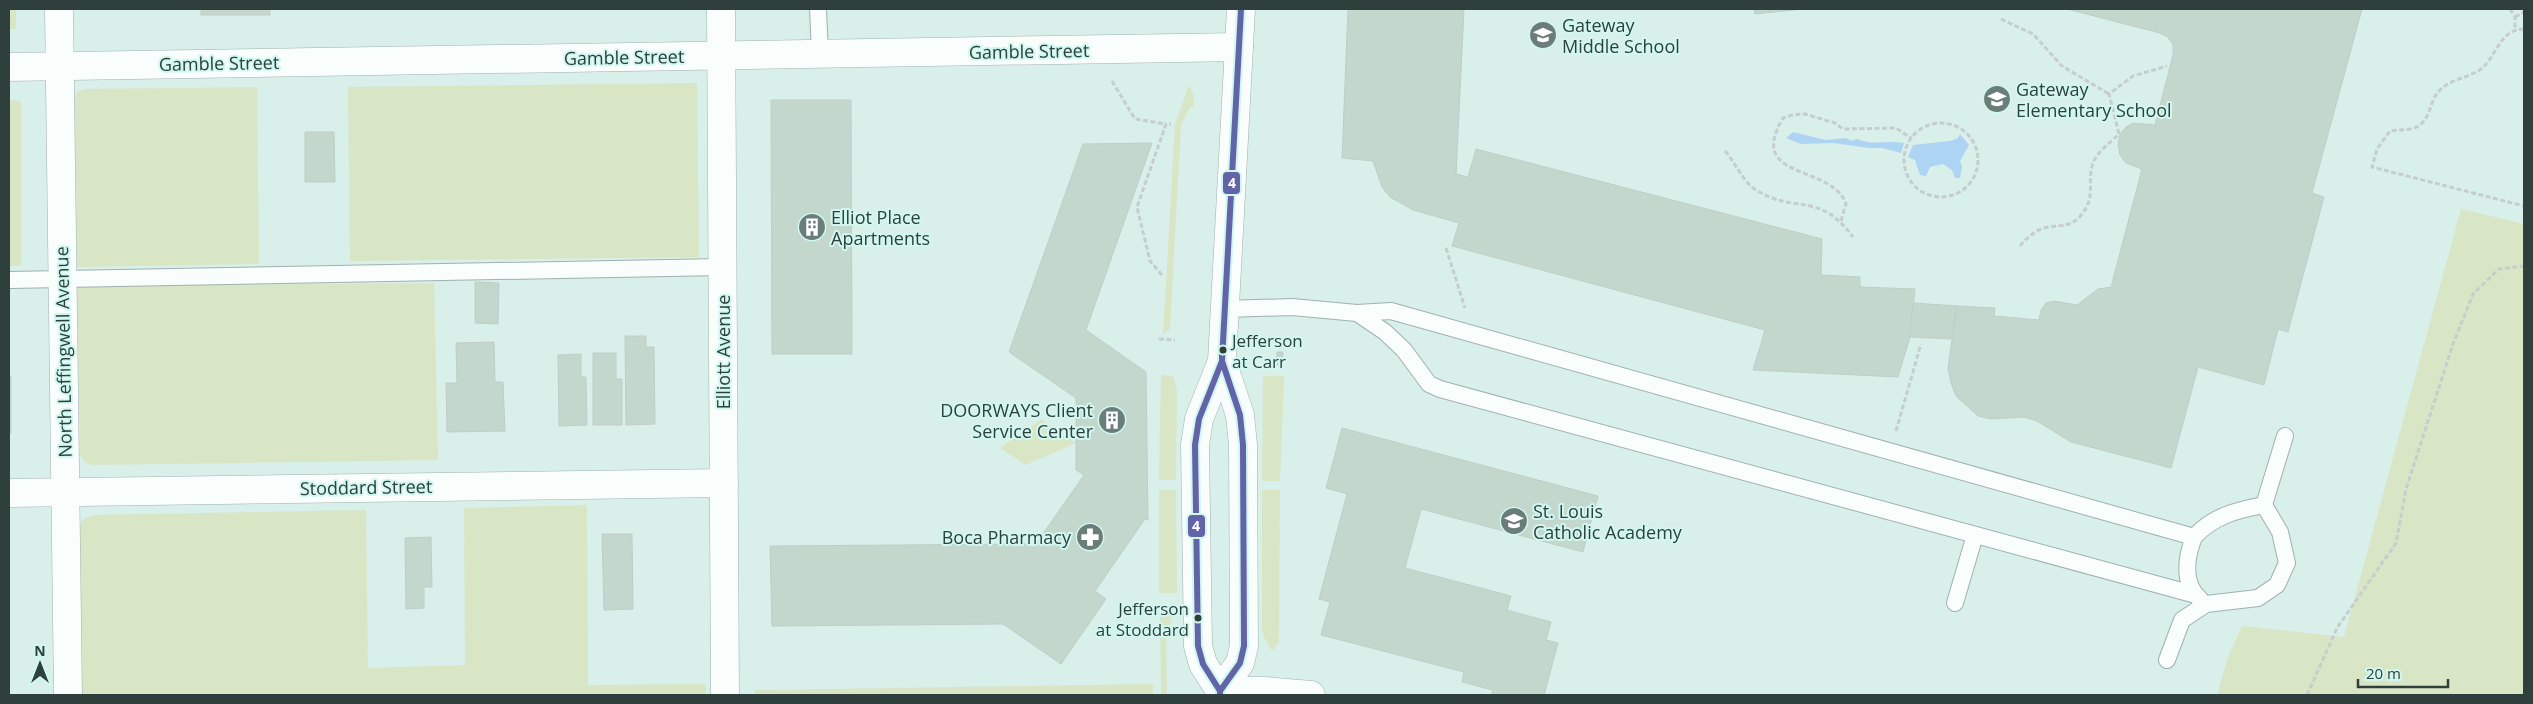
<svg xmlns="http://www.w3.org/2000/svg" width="2533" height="704" font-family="'Open Sans',sans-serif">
	<rect width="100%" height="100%" fill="#d9efea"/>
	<g fill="#d8e6c6">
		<rect x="9" y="9" width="7" height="20"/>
		<polygon points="697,83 699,257 350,261 348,87"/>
		<polygon points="1189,85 1193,94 1194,107 1190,107 1181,125 1170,329 1163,335 1175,125"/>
		<polygon points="257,87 259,264 77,267 74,103 77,92 84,89"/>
		<polygon points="9,100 21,101 21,266 9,266"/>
		<polygon points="2461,209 2524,224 2524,695 2217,695 2228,657 2242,626 2344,637"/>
		<polygon points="434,283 438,460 93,465 85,463 80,454 77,286"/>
		<polygon points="1161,375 1173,376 1177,390 1176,480 1159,480"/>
		<polygon points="1263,376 1284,376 1280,481 1262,481"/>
		<polygon points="1042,419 1076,443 1026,465 1000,448"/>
		<polygon points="1159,490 1176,490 1177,593 1159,593"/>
		<polygon points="1262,490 1280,490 1279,641 1272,651 1264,637 1262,628"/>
		<polygon points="587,505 588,685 706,684 706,695 81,695 78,533 82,520 93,515 366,510 368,668 465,665 464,508"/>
		<polygon points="1160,616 1173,616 1166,633 1167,695 1161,695"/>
		<polygon points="1153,684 1153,695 755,695 755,690"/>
	</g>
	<g fill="#aed4f4">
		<path d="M1793 132 1826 140 1846 138 1851 141 1857 139C1872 146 1888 140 1904 143L1901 153 1882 148H1869L1833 143 1801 144 1786 138Z"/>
		<polygon points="1960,134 1969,145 1960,161 1962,166 1960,178 1955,178 1952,170 1943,164 1930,167 1926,176 1920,175 1915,160 1908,157 1913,145 1950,141 1958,138"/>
	</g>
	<g fill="#c4d7cd" stroke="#bfcec7">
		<rect x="201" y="9" width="69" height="6"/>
		<polygon points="1348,9 1464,9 1456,174 1468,177 1476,149 1822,239 1821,275 1860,277 1860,287 1915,289 1910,337 1898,377 1753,370 1765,330 1452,246 1459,223 1413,210 1390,197 1382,187 1373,161 1342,158"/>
		<polygon points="1754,9 1804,9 1755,14"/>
		<polygon points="2067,9 2362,9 2312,193 2324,197 2288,332 2278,329 2264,385 2198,367 2171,468 2071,442 2037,421 2024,417 1991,419 1978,416 1956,396 1951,383 1948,368 1957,306 1995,308 1994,316 2039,320 2041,310 2046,303 2054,301 2077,305 2098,289 2111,287 2142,169 2126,163 2120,155 2118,145 2120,134 2126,127 2133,123 2155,125 2173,55 2173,45 2168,37 2160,33"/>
		<polygon points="771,100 851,100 852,354 772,354"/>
		<polygon points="305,132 334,132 335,182 305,182"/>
		<polygon points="1152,143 1086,330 1146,372 1148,520 1145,519 1095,591 1106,599 1061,664 1003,624 772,626 770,546 1027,544 1033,548 1084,475 1076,470 1076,398 1009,352 1083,144"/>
		<polygon points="475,282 499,283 498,324 475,323"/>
		<polygon points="1913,303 1957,306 1951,339 1910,337"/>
		<polygon points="625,336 646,336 646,347 654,347 655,424 626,425"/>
		<polygon points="494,342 495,382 503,382 505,431 447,432 446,383 457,383 456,343"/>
		<polygon points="1277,352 1283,352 1282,365 1277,365"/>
		<polygon points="593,353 616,353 616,379 622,379 622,425 593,425"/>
		<polygon points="581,354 581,377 586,377 587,425 559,426 558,355"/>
		<rect x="9" y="377" width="2" height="56"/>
		<polygon points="1342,428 1598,496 1583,552 1421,509 1405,568 1511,596 1507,610 1551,622 1546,640 1558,643 1544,695 1491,695 1493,690 1462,682 1464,672 1321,635 1330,602 1319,599 1347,494 1326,488"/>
		<polygon points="602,534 632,534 633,609 604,610"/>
		<polygon points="431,537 432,587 424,587 424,608 406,609 405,538"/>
	</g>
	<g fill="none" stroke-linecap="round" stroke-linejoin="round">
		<g stroke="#a0b1ae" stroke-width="18">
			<g id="lane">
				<polyline points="818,9 820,54"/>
				<polyline points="9,280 722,267"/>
				<polyline points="1224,309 1292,307 1357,313 1385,332 1404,350 1429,384 1440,389 2196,595"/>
				<path d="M1357 313 1391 311 2194 537C2213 516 2237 510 2264 505"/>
				<path d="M2194 537C2186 557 2182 584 2200 599"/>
				<polyline points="1955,603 1975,535"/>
				<polyline points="2167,660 2182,620 2206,604 2258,598 2277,585 2287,563 2280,532 2264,505 2285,436"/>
			</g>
		</g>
		<g stroke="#a0b1ae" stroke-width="29">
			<g id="street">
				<polyline points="59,9 68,695"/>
				<polyline points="721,9 725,695"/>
				<polyline points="9,67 1239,47"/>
				<polyline points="9,493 724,483"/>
				<polyline points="1220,691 1265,691 1311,695"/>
			</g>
		</g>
		<g stroke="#a0b1ae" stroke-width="29">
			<g id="primary">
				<polyline points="1220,691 1240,663 1244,646 1243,445 1240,415 1222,361"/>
				<polyline points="1220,695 1220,691 1203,664 1198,646 1195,445 1199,419 1222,361 1241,9"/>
			</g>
		</g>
		<g stroke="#c6cecd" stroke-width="3" stroke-dasharray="5 2.5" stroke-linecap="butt">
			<polyline points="2510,9 2515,17 2515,30"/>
			<polyline points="2515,17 2524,12"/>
			<polyline points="2001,19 2033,34 2062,66 2109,94"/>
			<path d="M2524 29C2502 30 2499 48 2487 63 2477 77 2454 77 2441 89 2430 98 2432 115 2420 125 2412 131 2400 129 2390 131L2377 149 2372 167 2524 206"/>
			<polyline points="1112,81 1135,119 1166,124"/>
			<circle cx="1941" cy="160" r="37"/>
			<path d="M1725 151C1736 163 1742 181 1756 190 1796 215 1818 190 1853 237"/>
			<path d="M1841 221 1846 204C1833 164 1745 181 1783 118L1792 115 1805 114 1835 123 1843 129 1896 128 1911 138"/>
			<path d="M2020 246C2027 238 2036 229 2048 227 2062 225 2072 227 2082 214 2097 195 2086 182 2093 163 2097 152 2111 142 2119 134L2109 94 2133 76 2167 66"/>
			<polyline points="1446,248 1465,308"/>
			<polyline points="1162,275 1150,261 1137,207 1166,124 1171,124"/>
			<polyline points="1159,339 1175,340"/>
			<polyline points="1896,431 1921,344"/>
			<polyline points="2307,695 2337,628 2396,543 2406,489 2453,344 2473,294 2499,269 2524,266"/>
		</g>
		<use href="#lane" stroke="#f9fdfc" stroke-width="16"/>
		<use href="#street" stroke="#f9fdfc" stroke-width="28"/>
		<use href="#primary" stroke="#f9fdfc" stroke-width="28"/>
		<g stroke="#d0f8f0" stroke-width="10">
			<g id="bus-1">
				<polyline points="1220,695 1220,691 1203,664 1198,646 1195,445 1199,419 1222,361 1241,9"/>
				<polyline points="1220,695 1220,691 1240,663 1244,646 1243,445 1240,415 1222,361 1222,348"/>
			</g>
		</g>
		<use href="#bus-1" stroke="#6364a8" stroke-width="6"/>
	</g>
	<defs>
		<g id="school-disc" transform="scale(1.4375)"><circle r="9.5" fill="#6a7d79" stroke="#d0f8f0"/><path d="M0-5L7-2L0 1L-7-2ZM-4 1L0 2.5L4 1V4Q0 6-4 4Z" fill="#fff"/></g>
		<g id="building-disc" transform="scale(1.4375)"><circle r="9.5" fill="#6a7d79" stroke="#d0f8f0"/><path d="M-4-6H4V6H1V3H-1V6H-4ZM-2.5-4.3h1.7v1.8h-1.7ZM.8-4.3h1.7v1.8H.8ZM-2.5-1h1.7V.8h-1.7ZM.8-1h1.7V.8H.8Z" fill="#fff"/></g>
		<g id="pharmacy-disc" transform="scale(1.4375)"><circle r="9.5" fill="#6a7d79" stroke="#d0f8f0"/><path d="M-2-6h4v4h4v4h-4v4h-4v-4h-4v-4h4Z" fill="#fff"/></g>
	</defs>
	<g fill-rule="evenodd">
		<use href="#school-disc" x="1543" y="35"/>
		<use href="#school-disc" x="1997" y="99"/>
		<use href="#building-disc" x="812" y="227"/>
		<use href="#building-disc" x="1112" y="420"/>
		<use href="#school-disc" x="1514" y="521"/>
		<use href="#pharmacy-disc" x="1090" y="537"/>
	</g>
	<g fill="#2f3f3c" stroke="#d0f8f0" stroke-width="2">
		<circle cx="1223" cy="350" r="4.5"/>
		<circle cx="1198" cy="618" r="4.5"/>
	</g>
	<g text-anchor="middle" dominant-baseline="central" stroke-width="4" stroke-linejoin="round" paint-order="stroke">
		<g font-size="17" fill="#2f3f3c" stroke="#d0f8f0" text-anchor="start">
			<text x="1232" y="340">Jefferson<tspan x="1232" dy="21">at Carr</tspan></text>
			<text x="1189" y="608" text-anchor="end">Jefferson<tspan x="1189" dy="21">at Stoddard</tspan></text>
		</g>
		<g font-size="18" fill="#2f3f3c" stroke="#d0f8f0" text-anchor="start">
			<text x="1562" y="25">Gateway<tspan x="1562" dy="21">Middle School</tspan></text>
			<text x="2016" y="89">Gateway<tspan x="2016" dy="21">Elementary School</tspan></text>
			<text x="831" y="217">Elliot Place<tspan x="831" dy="21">Apartments</tspan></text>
			<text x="1093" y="410" text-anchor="end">DOORWAYS Client<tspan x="1093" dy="21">Service Center</tspan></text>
			<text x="1533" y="511">St. Louis<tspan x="1533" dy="21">Catholic Academy</tspan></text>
			<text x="1071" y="537" text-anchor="end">Boca Pharmacy</text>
		</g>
		<g font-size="18" fill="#2f3f3c" stroke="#d0f8f0">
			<text transform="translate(1029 51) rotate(-1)">Gamble Street</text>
			<text transform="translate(624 57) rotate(-1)">Gamble Street</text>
			<text transform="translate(219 63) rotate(-1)">Gamble Street</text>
			<text transform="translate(63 352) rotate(-91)">North Leffingwell Avenue</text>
			<text transform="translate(723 352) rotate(-90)">Elliott Avenue</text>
			<text transform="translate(366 487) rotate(-1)">Stoddard Street</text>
		</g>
	</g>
	<g stroke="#d0f8f0" stroke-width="2">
		<rect x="1222" y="171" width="19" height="24" rx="5" fill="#6364a8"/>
		<rect x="1187" y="514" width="19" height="24" rx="5" fill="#6364a8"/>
	</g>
	<g font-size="14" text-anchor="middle" font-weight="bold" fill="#fff">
		<text x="1232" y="188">4</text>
		<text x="1196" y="531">4</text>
	</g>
	<rect width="2533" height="704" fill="none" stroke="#2f3f3c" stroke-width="20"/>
	<g transform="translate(40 664)" stroke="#d0f8f0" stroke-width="4" paint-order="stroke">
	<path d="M0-4L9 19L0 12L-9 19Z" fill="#2f3f3c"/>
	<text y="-8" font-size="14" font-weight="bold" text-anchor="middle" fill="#2f3f3c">N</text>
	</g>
	<path d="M2358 679v8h90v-8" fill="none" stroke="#2f3f3c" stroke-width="2.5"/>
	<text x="2366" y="679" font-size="15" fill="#2f3f3c" stroke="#d0f8f0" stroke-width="4" paint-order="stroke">20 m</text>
</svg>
